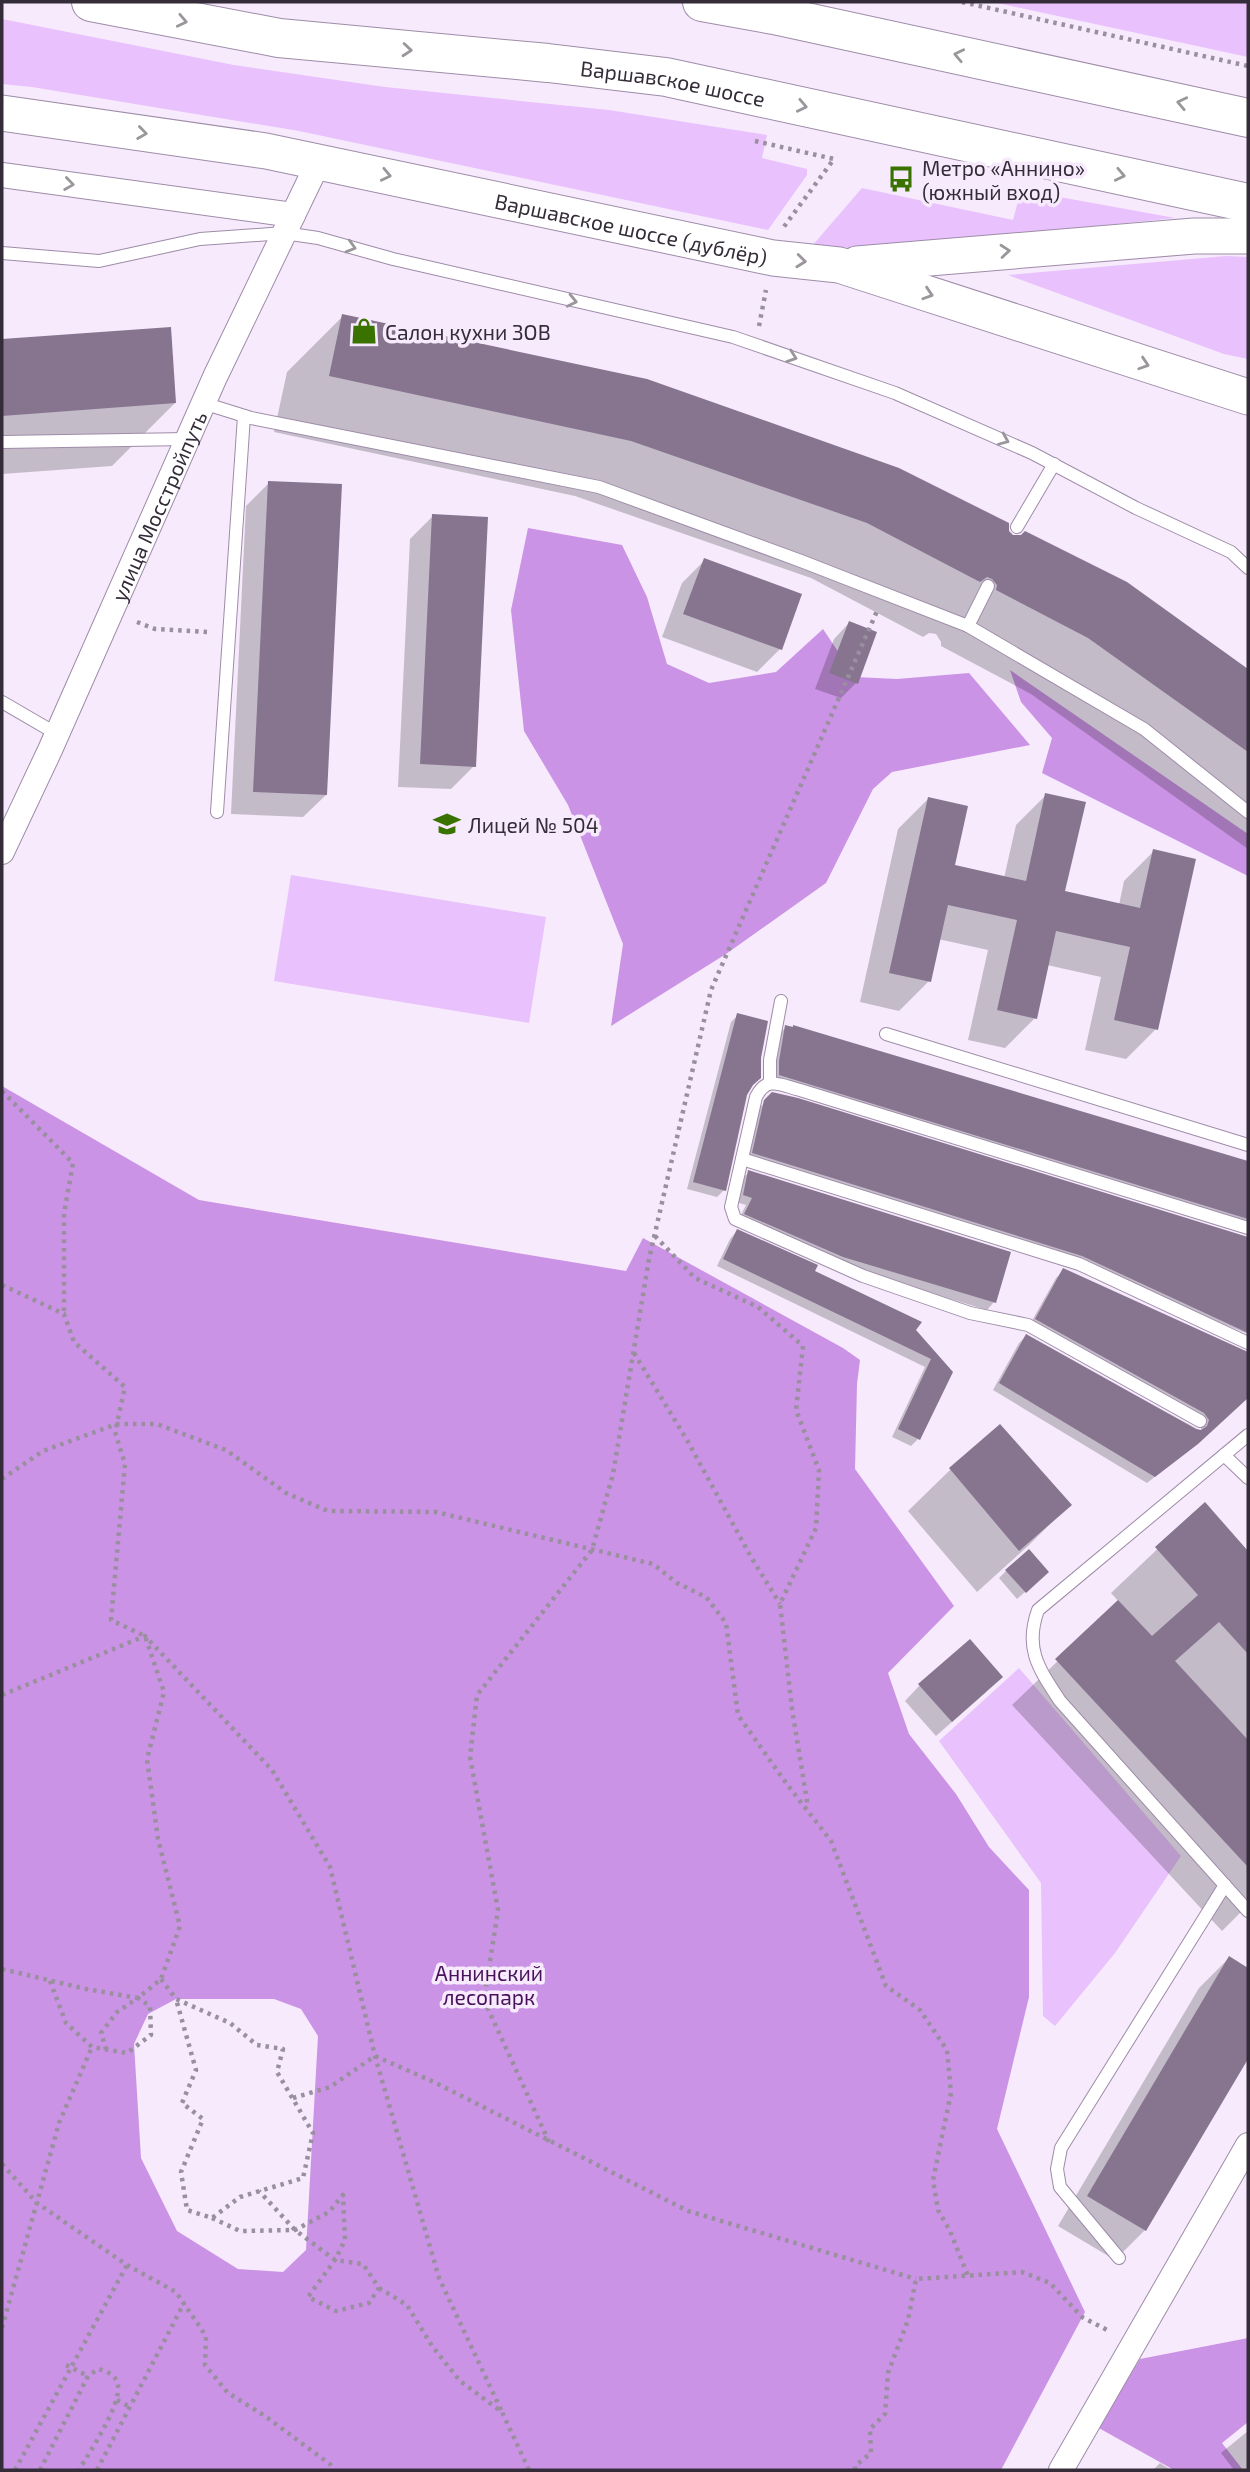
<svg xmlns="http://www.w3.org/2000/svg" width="1250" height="2472" font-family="'Exo 2',sans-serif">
	<rect width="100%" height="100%" fill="#f6eafc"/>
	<g fill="#e9c1fd">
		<polygon points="993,2 1248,2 1248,57"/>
		<polygon points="2,19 234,65 385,87 609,110 767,135 762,158 807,169 807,175 768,230 299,131 32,87 2,84"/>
		<polygon points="862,188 1013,220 1021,190 1175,218 840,252 812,246"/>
		<polygon points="1226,256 1248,257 1248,359 1224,354 1008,275"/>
		<polygon points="291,875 546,917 529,1023 274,981"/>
		<polygon points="1019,1668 1181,1856 1115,1953 1055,2026 1043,2016 1041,1883 939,1741"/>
	</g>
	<g fill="#cb93e5" fill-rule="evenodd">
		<polygon points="528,528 622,545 647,597 667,664 709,683 776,672 823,629 855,677 897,679 969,673 1030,745 892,772 873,789 826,883 726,954 611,1026 623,944 568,805 524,731 511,610"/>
		<polygon points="1010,670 1248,834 1248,876 1042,773 1052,738 1021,702"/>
		<path d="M2 1086 199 1200 626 1271 643 1238 843 1348 860 1360 857 1384 855 1469 954 1606 888 1673 909 1734 956 1794 989 1847 1029 1890V1997L997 2129 1085 2312 1001 2470H2ZM176 1999H274L301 2009 318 2036 306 2250 283 2272 238 2269 177 2231 141 2158 134 2044 148 2014Z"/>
		<polygon points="1248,2338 1248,2422 1222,2443 1243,2470 1174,2470 1097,2427 1140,2359"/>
	</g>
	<g fill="#0003">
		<polygon points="343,316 1007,531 1012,537 1125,583 1248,671 1248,849 1031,694 941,646 941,642 936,634 929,633 923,637 811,578 575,496 274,432 287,372"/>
		<polygon points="169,329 175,403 112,466 2,474 2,341"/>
		<polygon points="269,483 326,795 303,817 231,814 246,506"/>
		<polygon points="433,516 474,766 451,789 398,787 410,539"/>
		<polygon points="705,560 780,649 757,672 662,637 682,583"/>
		<polygon points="849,623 856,683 841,698 815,689 834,639"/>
		<polygon points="1046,795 1063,893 1119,905 1124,881 1154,851 1156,1029 1126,1059 1085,1050 1101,977 1047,965 1035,1018 1005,1048 968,1040 988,950 938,939 929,981 899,1011 860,1002 898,829 928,799 953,866 1004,878 1016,825"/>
		<polygon points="738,1015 751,1086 746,1094 724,1190 717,1197 687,1189 731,1022"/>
		<polygon points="786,1027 794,1027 1248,1163 1248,1232 772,1082 779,1034"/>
		<polygon points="772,1094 1248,1238 1248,1334 1075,1263 746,1160 758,1110"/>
		<polygon points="749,1172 994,1302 987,1310 835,1264 738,1221 746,1205 736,1202 742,1179"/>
		<polygon points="737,1231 914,1330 951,1372 918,1439 911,1446 892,1437 925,1367 717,1266 730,1239"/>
		<polygon points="1064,1270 1133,1307 1248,1372 1248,1396 1188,1451 1147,1483 993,1390 1019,1343 1026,1336 1201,1431 1201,1423 1029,1326 1056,1278"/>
		<polygon points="1000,1427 1069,1505 1028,1546 977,1592 908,1511 950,1470"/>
		<polygon points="1204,1505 1248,1553 1248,1905 1222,1931 1012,1705 1119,1602 1111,1593"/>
		<polygon points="1006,1571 1040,1579 1017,1599 999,1578"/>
		<polygon points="920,1685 986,1692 936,1736 905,1701"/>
		<polygon points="1229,1958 1248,1970 1248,2055 1145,2230 1115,2260 1058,2226 1199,1988"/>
		<polygon points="1248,2431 1248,2470 1234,2470 1221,2453"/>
		<polygon points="1160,2463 1171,2470 1153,2470"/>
	</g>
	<g fill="#877590">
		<polygon points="342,314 647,379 899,468 1009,523 1009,531 1013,535 1021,535 1025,531 1127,582 1248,669 1248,752 1088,638 996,590 997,585 992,579 987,577 980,582 867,523 631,441 329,376"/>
		<polygon points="171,327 176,403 2,416 2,339"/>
		<polygon points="268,481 342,484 327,795 253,792"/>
		<polygon points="432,514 488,517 476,767 420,764"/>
		<polygon points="704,558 802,594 782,650 683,614"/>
		<polygon points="849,621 877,632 858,684 829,673"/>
		<polygon points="1045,793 1086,802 1065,891 1140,908 1153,849 1196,859 1158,1030 1114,1020 1130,947 1056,931 1037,1019 997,1010 1017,920 948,905 931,982 889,973 928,797 968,806 955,865 1026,881"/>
		<polygon points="737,1013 768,1021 761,1058 761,1078 753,1085 747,1095 726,1191 693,1182"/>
		<polygon points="785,1025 793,1027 793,1025 1248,1161 1248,1219 779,1075 779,1061"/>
		<polygon points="772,1092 798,1098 1248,1237 1248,1333 1082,1256 752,1153 764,1100"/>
		<polygon points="748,1170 1011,1252 996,1303 843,1257 744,1214 752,1198 743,1195"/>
		<polygon points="737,1229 818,1265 815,1271 922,1322 916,1330 953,1372 920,1440 898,1429 931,1359 723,1259"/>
		<polygon points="1063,1268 1248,1352 1248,1398 1198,1444 1155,1477 999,1383 1026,1334 1196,1429 1201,1430 1207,1426 1209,1420 1204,1413 1035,1319"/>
		<polygon points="1000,1424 1072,1505 1019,1551 949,1468"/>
		<polygon points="1205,1502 1248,1551 1248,1654 1219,1622 1175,1661 1248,1740 1248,1867 1055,1659 1118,1600 1152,1636 1198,1595 1155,1547"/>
		<polygon points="1029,1549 1049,1572 1026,1593 1005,1570"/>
		<polygon points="970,1639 1003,1677 952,1722 918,1684"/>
		<polygon points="1229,1956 1248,1968 1248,2059 1146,2231 1087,2196"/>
	</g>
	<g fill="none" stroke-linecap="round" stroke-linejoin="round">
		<g stroke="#9e8ca8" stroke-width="14">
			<g id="service">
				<polyline points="2,253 99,261 200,239 284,233 318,238 393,259 733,337 895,393 1032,453 1136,508 1231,552 1248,568"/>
				<polyline points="203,403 251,418 599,487 801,561 968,626 1144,729 1248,812"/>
				<polyline points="2,442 188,439"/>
				<polyline points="1017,527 1054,464"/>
				<polyline points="968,626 988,586"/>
				<polyline points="2,702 57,734"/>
				<polyline points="217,812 244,416"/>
				<polyline points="886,1034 1248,1145"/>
				<polyline points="770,1082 770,1060 781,1001"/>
				<polyline points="742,1159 1079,1264 1248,1343"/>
				<path d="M1200 1421 1028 1325 970 1313 863 1276 735 1219 731 1207 756 1097C767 1075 780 1085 800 1090L1248 1228"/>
				<path d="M1248 1435 1038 1610C1024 1649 1039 1669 1060 1701L1248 1911"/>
				<polyline points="1224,1455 1248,1478"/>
				<polyline points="1119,2258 1060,2187 1057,2169 1061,2148 1225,1885"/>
			</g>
		</g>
		<g stroke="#9e8ca8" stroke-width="26">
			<g id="minor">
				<polyline points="2,175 293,215"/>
				<path id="s1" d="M2 852 50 750 215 377 319 161"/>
				<polyline points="1061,2470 1248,2145"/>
			</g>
		</g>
		<g stroke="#9e8ca8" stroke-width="37">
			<g id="secondary">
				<path id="s2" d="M2 113 266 151 773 258 839 265 1248 397"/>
				<polyline points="857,264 1194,236 1248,236"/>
			</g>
		</g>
		<g stroke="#9e8ca8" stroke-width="40">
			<g id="primary">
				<path id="s3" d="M91 2 279 38 548 63 666 77 1248 203"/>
				<polyline points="702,2 774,15 1248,118"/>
			</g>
		</g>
		<g stroke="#998f9e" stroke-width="4.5" stroke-dasharray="3.5 5" stroke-linecap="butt">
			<polyline points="962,2 1248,66"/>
			<polyline points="755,141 834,159 783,228"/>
			<polyline points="759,326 766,290"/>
			<polyline points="137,622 155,629 207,632"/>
			<polyline points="2,1091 73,1163 64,1214 64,1314"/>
			<polyline points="655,1236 695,1278 758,1307 803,1346 796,1410 819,1470 816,1528 780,1604 792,1709 808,1807"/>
			<polyline points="2,1285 64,1314 74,1342 125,1387 115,1432 125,1464 111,1620 145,1636 164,1692 147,1759 158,1839 180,1926 161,1979 138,1998 86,1989 2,1969"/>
			<polyline points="634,1353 687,1440 751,1557 780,1604"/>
			<polyline points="2,1479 43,1451 117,1424 157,1424 226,1450 286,1493 328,1511 436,1512 653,1564 677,1583 706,1597 726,1623 738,1715 786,1783 831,1841 886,1986 920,2010 947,2050 951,2093 933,2180 938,2210 950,2231 968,2276"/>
			<polyline points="2,1695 145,1636 272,1770 330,1867 375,2056 439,2278 502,2412"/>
			<polyline points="161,1979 176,1999 230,2023 257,2045 283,2049 277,2072 313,2133 303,2178 240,2197 212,2218 187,2210 181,2172 203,2119 182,2103 196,2070 176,1999"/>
			<polyline points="50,1981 66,2023 92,2047 127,2053 151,2035 150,2006 138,1998 117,2012 101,2033 106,2049"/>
			<polyline points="293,2098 330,2087 375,2056 434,2082 688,2211 916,2279"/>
			<polyline points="549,2142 484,2000 498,1910 470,1757 477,1695 592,1550 613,1474 649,1259 711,990 877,611"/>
			<polyline points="2,2164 37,2203 127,2265 176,2292 206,2336 205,2365 228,2393 265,2416 331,2465 334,2470"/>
			<polyline points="212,2218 240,2231 295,2230 329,2212 343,2195 345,2240 335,2260 308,2297 336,2311 369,2303 379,2288 363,2264 335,2260 295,2230 259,2191"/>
			<polyline points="379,2288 407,2305 432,2346 460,2381 502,2412 529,2470"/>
			<polyline points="2,2328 59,2123 92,2047"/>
			<polyline points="66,2365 88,2376"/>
			<polyline points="117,2400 130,2407"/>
			<polyline points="15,2470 127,2265"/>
			<path d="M40 2470 88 2376 98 2369C107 2371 116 2375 118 2385 121 2406 90 2451 79 2470"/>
			<polyline points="97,2470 184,2303"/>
			<polyline points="855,2470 855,2466 871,2453 870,2429 885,2414 888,2373 908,2320 916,2279 1022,2272 1050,2283 1082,2317 1109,2331"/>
		</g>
		<use href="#service" stroke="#fff" stroke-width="12"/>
		<use href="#minor" stroke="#fff" stroke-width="24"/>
		<use href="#secondary" stroke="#fff" stroke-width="35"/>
		<use href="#primary" stroke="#fff" stroke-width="38"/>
	</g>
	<defs><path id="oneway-chevron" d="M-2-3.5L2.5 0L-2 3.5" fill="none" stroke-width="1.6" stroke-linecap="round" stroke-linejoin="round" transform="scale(1.75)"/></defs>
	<g stroke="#9a969c">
		<use href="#oneway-chevron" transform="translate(182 21) rotate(12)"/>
		<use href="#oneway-chevron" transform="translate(407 50) rotate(5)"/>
		<use href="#oneway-chevron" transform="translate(959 55) rotate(-168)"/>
		<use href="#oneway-chevron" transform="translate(1182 103) rotate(-168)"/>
		<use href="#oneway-chevron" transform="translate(802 106) rotate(12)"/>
		<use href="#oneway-chevron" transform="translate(142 133) rotate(8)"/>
		<use href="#oneway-chevron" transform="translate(386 175) rotate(12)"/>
		<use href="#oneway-chevron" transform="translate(1120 175) rotate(12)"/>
		<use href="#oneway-chevron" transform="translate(69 184) rotate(8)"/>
		<use href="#oneway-chevron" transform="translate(351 247) rotate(16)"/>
		<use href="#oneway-chevron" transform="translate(1005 251) rotate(-5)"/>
		<use href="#oneway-chevron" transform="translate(801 261) rotate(6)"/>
		<use href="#oneway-chevron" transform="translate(928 294) rotate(18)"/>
		<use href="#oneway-chevron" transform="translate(572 301) rotate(13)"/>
		<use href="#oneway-chevron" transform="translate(792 357) rotate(19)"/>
		<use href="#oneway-chevron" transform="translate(1144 364) rotate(18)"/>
		<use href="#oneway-chevron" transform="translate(1004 440) rotate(23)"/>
	</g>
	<defs>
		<g id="bus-bare" transform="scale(2.1)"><path d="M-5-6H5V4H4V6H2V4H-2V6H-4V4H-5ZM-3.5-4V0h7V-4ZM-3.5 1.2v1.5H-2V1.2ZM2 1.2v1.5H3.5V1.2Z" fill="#3a7200" stroke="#f6eafc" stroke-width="2.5" paint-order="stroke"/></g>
		<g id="shop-bare" transform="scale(2.1)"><path d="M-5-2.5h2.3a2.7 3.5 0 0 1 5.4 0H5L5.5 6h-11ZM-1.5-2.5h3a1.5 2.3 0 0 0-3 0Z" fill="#3a7200" stroke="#f6eafc" stroke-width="2.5" paint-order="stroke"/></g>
		<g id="school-bare" transform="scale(2.1)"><path d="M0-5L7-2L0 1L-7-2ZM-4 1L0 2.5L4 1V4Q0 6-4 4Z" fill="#3a7200" stroke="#f6eafc" stroke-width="2.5" paint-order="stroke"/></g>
	</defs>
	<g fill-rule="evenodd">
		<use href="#bus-bare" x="901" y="179"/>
		<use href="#shop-bare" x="364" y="331"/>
		<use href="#school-bare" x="447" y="824"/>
	</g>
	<g text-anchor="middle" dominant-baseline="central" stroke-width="7" stroke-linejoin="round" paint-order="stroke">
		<g font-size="21" fill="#342c38" stroke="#f6eafc">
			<text stroke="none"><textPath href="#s3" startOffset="588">Варшавское шоссе</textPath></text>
			<text stroke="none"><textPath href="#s2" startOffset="640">Варшавское шоссе (дублёр)</textPath></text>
			<text stroke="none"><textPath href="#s1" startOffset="380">улица Мосстройпуть</textPath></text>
		</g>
		<g font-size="21" fill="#342c38" stroke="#f6eafc" text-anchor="start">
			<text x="922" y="167">Метро «Аннино»<tspan x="922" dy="24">(южный вход)</tspan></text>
			<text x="385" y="331">Салон кухни ЗОВ</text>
			<text x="468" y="824">Лицей № 504</text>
		</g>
		<g font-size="21" fill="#47125b" stroke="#f6eafc">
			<text x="489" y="1972">Аннинский<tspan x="489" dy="24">лесопарк</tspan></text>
		</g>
	</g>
	<rect width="1250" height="2472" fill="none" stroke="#342c38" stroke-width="7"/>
</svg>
